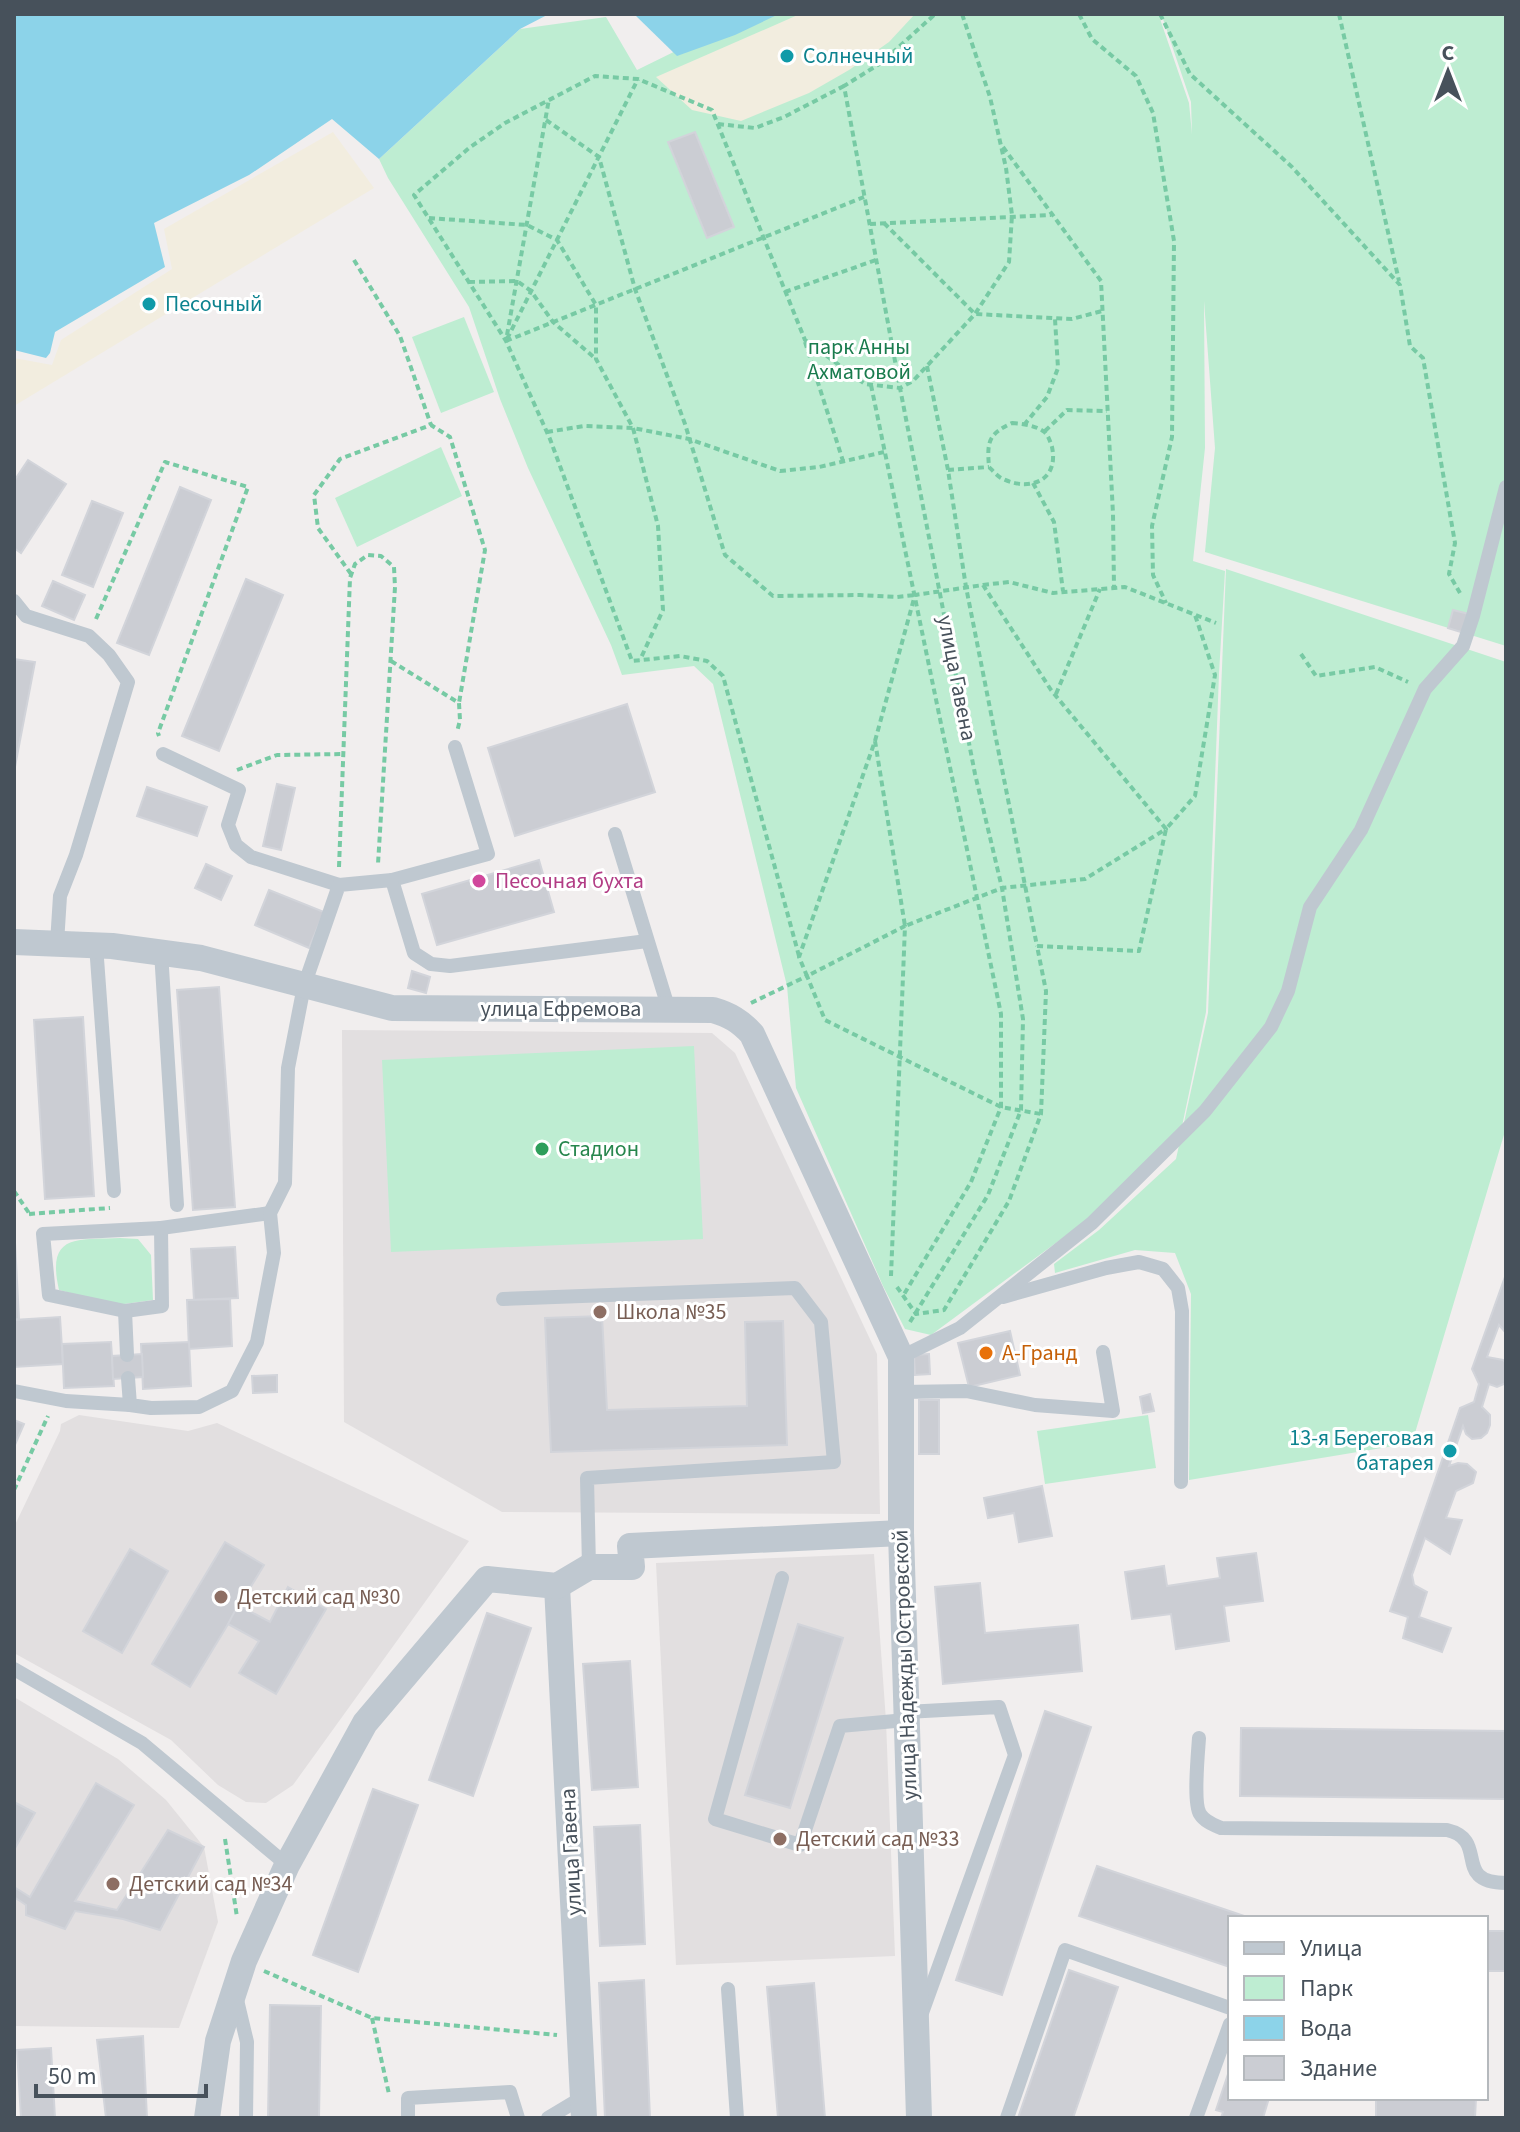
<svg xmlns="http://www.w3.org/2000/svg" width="1520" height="2132" font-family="'Source Sans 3',sans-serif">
	<rect width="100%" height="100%" fill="#f1eeee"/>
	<g fill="#e2dfe0">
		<polygon points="342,1030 712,1033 735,1053 877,1354 880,1514 502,1512 344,1422"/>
		<polygon points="79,1415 188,1431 217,1423 469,1541 293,1785 266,1803 246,1802 218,1785 171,1740 14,1653 14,1527 60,1431 61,1424"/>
		<polygon points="874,1554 886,1721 895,1956 676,1965 656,1563"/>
		<polygon points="14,1697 118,1759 166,1800 204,1847 218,1922 179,2028 14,2026"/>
	</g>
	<g fill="#beedd2">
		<polygon points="751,14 1154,14 1159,16 1189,103 1192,134 1191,102 1162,16 1160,14 1506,14 1506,646 1205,552 1215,448 1204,301 1205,448 1193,561 1225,571 1219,674 1206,1012 1181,1131 1087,1220 931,1335 905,1329 883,1286 796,1088 787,986 713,684 694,666 622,675 611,645 528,468 500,399 469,307 388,178 379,159 520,29 606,17 637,70"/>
		<polygon points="464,317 494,392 441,413 412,337"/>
		<polygon points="441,447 462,496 357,547 335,498"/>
		<polygon points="1226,569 1506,662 1506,1128 1412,1443 1189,1480 1191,1294 1175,1253 1135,1250 1055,1273 1054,1264 1099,1230 1176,1159 1208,1013"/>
		<polygon points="694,1046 703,1239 391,1252 382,1060"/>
		<path d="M120 1238 138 1239 151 1255 153 1300 117 1305 59 1290C46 1233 77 1240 120 1238Z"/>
		<polygon points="1148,1415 1156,1468 1045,1484 1037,1431"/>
	</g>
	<g fill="#f2eddf">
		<polygon points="800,14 915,14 889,42 849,70 809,93 741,121 692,110 656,77"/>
		<polygon points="333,132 374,188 14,406 14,358 52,365 61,340 172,269 164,229"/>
	</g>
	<g fill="#8cd3e9">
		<polygon points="14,14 549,14 520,29 379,159 332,119 249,175 154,223 165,267 55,332 50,353 46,358 14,350"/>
		<polygon points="634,14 779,14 735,35 677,56"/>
	</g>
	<g fill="#cbcdd3" stroke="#d2d4da" stroke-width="2">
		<polygon points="695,132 734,227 707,238 668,142"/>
		<polygon points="28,460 66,484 21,553 14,548 14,481"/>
		<polygon points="180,487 211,500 149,655 117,643"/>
		<polygon points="92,501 123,513 93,587 62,575"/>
		<polygon points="246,579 283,595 219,751 182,736"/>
		<polygon points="53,581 85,595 74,620 42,606"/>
		<polygon points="1453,610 1469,614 1464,633 1448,628"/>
		<polygon points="14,659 35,662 14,772"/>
		<polygon points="627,704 655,792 515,836 488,748"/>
		<polygon points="277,784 295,788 281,850 263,846"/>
		<polygon points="147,787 207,807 197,836 137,816"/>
		<polygon points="539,860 554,912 437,945 422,894"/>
		<polygon points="206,864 232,876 221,900 195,888"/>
		<polygon points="269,890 324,912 309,948 255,925"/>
		<polygon points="412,971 430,977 426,993 408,988"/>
		<polygon points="219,987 235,1207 193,1210 177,990"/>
		<polygon points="83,1017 94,1196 45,1199 34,1020"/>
		<polygon points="14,1223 19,1319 14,1320"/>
		<polygon points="235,1247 238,1298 194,1300 191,1249"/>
		<polygon points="1506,1274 1506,1333 1499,1325 1487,1357 1503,1360 1506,1364 1506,1383 1497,1387 1489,1384 1482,1407 1490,1415 1490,1425 1487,1433 1481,1438 1472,1439 1466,1434 1463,1426 1449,1466 1458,1463 1467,1464 1476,1472 1473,1483 1456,1491 1446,1518 1462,1520 1450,1554 1425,1538 1412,1575 1414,1585 1427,1592 1419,1617 1451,1628 1442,1652 1403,1638 1408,1617 1390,1611 1460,1408 1474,1402 1479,1384 1472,1369"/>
		<polygon points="230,1299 232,1346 189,1349 187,1300"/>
		<polygon points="602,1316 607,1410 747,1406 745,1322 783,1321 787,1445 551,1452 545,1318"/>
		<polygon points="60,1317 63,1364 14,1367 14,1320"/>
		<polygon points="1010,1331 1020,1375 969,1387 958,1343"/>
		<polygon points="111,1342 114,1386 64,1388 62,1344"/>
		<polygon points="189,1342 191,1386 143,1389 141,1344"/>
		<polygon points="142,1354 143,1377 113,1379 112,1356"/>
		<polygon points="929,1354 930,1374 915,1375 914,1355"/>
		<polygon points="277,1375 277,1392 253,1393 252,1376"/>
		<polygon points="1150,1394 1154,1411 1143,1413 1140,1397"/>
		<rect x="919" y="1400" width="20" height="54"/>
		<polygon points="14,1420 24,1424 14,1447"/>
		<polygon points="1042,1486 1052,1536 1019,1542 1014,1513 988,1518 984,1498"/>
		<polygon points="225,1542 264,1565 190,1687 152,1664"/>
		<polygon points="130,1549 168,1571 122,1653 83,1631"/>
		<polygon points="1256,1553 1263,1601 1224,1606 1229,1641 1176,1649 1171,1614 1132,1619 1125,1572 1164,1566 1167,1586 1220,1578 1217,1558"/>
		<polygon points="980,1583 985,1633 1078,1625 1082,1671 943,1684 935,1587"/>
		<polygon points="288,1587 326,1609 276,1694 239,1673 259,1641 228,1624 238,1605 270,1622"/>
		<polygon points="487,1613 531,1628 473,1796 429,1780"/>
		<polygon points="798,1624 843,1638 790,1808 745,1795"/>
		<polygon points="630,1661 638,1787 592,1790 583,1664"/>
		<polygon points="1045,1711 1091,1727 1002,1995 956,1980"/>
		<polygon points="1241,1728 1506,1731 1506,1799 1240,1796"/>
		<polygon points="96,1783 134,1805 75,1901 117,1910 168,1830 204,1847 160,1930 123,1919 75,1911 65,1929 26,1915 26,1905 14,1897 14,1887 30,1897"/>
		<polygon points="373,1789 418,1805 358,1972 313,1955"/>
		<polygon points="14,1802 35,1813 14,1850"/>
		<polygon points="640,1825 645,1944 600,1946 594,1827"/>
		<polygon points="1097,1866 1250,1918 1230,1918 1230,1967 1079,1916"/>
		<rect x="1486" y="1931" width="20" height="40"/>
		<polygon points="1069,1970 1118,1987 1073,2118 1018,2118"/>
		<polygon points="644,1980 650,2118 605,2118 599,1983"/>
		<polygon points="814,1983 825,2118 778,2118 767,1987"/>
		<polygon points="270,2005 321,2006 319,2118 268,2118"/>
		<polygon points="143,2036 147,2118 106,2118 97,2040"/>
		<polygon points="51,2048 55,2118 21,2118 17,2050"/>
		<polygon points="1230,2068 1230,2098 1269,2098 1263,2118 1221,2118 1223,2112 1216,2110"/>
		<polygon points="1376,2098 1476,2098 1475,2118 1376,2118"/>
	</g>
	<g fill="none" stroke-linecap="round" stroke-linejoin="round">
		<g stroke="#77caa4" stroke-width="4" stroke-dasharray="6 4" stroke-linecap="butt">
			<polyline points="1079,14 1092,39 1136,76 1153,113 1174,241 1172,437 1152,526 1153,575 1166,603"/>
			<polyline points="1160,14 1190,74 1292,167 1400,285 1410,346 1423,358 1455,543 1449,574 1460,593"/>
			<polyline points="1339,14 1399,281"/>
			<polyline points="546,120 599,157 635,289 685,424 725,555 773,596 860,595 897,597 915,595"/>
			<polyline points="718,124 755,128 784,117 844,86"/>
			<polyline points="1003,147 1101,281 1113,514 1114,588"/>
			<polyline points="429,218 527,225 557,240 596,305 596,359 633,428 658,526 663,610 640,660"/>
			<polyline points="884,223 975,314 1072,319 1102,311"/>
			<polyline points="870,224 1051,215"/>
			<polyline points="354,260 400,336 431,425"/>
			<polyline points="469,282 517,281 531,291 553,322 596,359"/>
			<polyline points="785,292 876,260"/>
			<polyline points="507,335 549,99"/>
			<polyline points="507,339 638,79"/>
			<polyline points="506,341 864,197"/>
			<polyline points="805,342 843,461"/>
			<polyline points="927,366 948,470 966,587 1037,946"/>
			<polyline points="871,385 1001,1014 1001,1107 971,1182 903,1296"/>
			<path d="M1012 423C1022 424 1034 425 1043 431 1048 434 1050 441 1052 447 1059 480 1031 492 1003 479 998 477 993 471 989 467 987 442 988 434 1012 423Z"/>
			<polyline points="1024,425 1047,397 1058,368 1055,319"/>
			<polyline points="1045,431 1067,410 1107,411"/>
			<polyline points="547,432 584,426 633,428 689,439 780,471 819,467 884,452"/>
			<polyline points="948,470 989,467"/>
			<polyline points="1033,483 1054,522 1063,591"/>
			<polyline points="351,574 318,528 314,495 340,459 431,425 450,437 485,550 459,703"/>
			<polyline points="983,585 1009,582 1053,593 1125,587 1216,623"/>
			<polyline points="96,619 165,462 248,487 158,733 159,736"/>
			<polyline points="1301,654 1316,676 1375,667 1408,682"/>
			<polyline points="391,661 459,703 460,720 457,732"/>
			<polyline points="1056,694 1100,589"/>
			<polyline points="875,741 905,926 1002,888 1085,879 1166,829 1051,690 983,585 915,595 875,741 799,957 807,976 905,926 891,1276"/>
			<polyline points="237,770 277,755 343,754"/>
			<polyline points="339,867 350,578 355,564 368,555 381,556 394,567 395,587 378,864"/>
			<polyline points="799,956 723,676 707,661 680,656 632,661 550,439 506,341 414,195 469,148 505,123 595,76 638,79 712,110 805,340 865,384 900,388 913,381 975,314 1009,262 1012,215 1006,168 990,97 962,14"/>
			<polyline points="751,1003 807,976 825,1020 1001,1107 1041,1114"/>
			<polyline points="14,1191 31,1216"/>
			<polyline points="29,1214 110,1208"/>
			<polyline points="897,1287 916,1314 944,1310 1009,1201 1041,1114 1046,991 1037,946 1139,951 1166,829 1195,796 1215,675 1195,615"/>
			<polyline points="910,1322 988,1195 1021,1110 1023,1019 1002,888 975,774 900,388 844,86 881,63 933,16 932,14"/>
			<polyline points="14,1490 48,1416"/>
			<polyline points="225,1839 237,1917"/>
			<polyline points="264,1971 372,2018 557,2035"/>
			<polyline points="372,2018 389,2094"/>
		</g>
		<g stroke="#bfc8d0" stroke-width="14">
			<polyline points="14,601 26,616 89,636 109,655 128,682 76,855 60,896 57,943"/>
			<polyline points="455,747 488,854 392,880 414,953 431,964 450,966 647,941"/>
			<polyline points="163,754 239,790 228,825 236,845 251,857 339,885"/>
			<polyline points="615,834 669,1010"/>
			<polyline points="96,945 114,1191"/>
			<polyline points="161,952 177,1205"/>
			<polygon points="161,1228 162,1306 125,1311 49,1295 43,1234"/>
			<polyline points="161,1228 270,1213"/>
			<polyline points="1003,1297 1106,1268 1139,1262 1163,1269 1178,1288 1182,1311 1181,1482"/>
			<polyline points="503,1299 795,1288 821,1322 834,1462 587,1478 589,1567"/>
			<polyline points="125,1311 127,1355"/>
			<polyline points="901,1357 960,1328 1092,1223 1205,1111 1271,1027 1288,991 1310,907 1361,830 1425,689 1463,646 1473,616 1506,487"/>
			<polyline points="128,1378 130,1405 151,1408 199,1407 232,1391 257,1342 274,1253 270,1213 285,1183 288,1068 304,986 339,885 392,880"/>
			<polyline points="14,1391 66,1401 130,1405"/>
			<polyline points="902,1392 966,1391 1035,1405 1113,1411 1103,1352"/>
			<polyline points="782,1578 715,1819 800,1845 840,1726 906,1720"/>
			<polyline points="14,1669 142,1743 287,1865"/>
			<polyline points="906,1712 999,1707 1015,1755 922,2013"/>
			<path d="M1199 1738C1198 1754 1193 1803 1200 1814 1205 1822 1214 1825 1221 1828L1447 1830C1490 1840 1451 1883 1506 1883"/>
			<polyline points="728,1989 737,2118"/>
			<polyline points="236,1996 247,2042 246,2118"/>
			<polyline points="408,2118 408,2098 510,2092 518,2118"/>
			<polyline points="548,2118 583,2097"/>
			<polyline points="1007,2118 1065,1950 1230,2008"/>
			<polyline points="1196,2118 1230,2024"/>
		</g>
		<g stroke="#bfc8d0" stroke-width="26">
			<path d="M14 942 112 946 201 958 392 1008 713 1010C730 1015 740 1021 752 1034L901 1357V1533L919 2118"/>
			<polyline points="557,1586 584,2118"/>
			<polyline points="207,2118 218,2041 244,1961 287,1865 365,1723 487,1579 557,1586 589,1567 632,1567 630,1546 901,1533"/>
		</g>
	</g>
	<g fill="#0f9aa8" stroke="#fff" stroke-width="3">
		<circle cx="787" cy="56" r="8"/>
		<circle cx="149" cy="304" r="8"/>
		<circle cx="1450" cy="1451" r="8"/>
	</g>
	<circle fill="#d1479c" stroke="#fff" stroke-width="3" cx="479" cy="881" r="8"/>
	<circle fill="#2e9e5b" stroke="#fff" stroke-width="3" cx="542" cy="1149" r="8"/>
	<g fill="#8d6e63" stroke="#fff" stroke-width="3">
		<circle cx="600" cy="1312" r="8"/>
		<circle cx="221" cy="1597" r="8"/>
		<circle cx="780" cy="1839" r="8"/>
		<circle cx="113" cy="1884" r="8"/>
	</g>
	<circle fill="#e8710a" stroke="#fff" stroke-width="3" cx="986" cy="1353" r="8"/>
	<g text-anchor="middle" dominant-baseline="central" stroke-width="6" stroke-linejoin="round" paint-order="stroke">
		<g font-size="22" fill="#0d838f" stroke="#fff" text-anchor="start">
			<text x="803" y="56">Солнечный</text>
			<text x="165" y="304">Песочный</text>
			<text x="1434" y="1438" text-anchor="end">13-я Береговая<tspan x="1434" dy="25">батарея</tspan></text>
		</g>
		<g font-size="22" fill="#197b4d" stroke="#fff">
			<text x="859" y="347">парк Анны<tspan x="859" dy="25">Ахматовой</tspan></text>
		</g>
		<g font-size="22" fill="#47515b" stroke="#fff">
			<text transform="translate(957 678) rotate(79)">улица Гавена</text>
			<text x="561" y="1009">улица Ефремова</text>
			<text transform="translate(905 1665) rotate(-92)">улица Надежды Островской</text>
			<text transform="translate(571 1852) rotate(-93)">улица Гавена</text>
		</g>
		<g font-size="22" fill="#b23c85" stroke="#fff" text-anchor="start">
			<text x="495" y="881">Песочная бухта</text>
		</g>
		<g font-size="22" fill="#27864d" stroke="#fff" text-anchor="start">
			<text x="558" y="1149">Стадион</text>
		</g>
		<g font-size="22" fill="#785e54" stroke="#fff" text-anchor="start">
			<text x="616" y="1312">Школа №35</text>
			<text x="237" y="1597">Детский сад №30</text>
			<text x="796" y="1839">Детский сад №33</text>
			<text x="129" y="1884">Детский сад №34</text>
		</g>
		<g font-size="22" fill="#c56008" stroke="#fff" text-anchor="start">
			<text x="1002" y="1353">А-Гранд</text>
		</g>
	</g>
	<rect width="1520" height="2132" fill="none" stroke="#47515b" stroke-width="32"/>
	<rect x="1228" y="1916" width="260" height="184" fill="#ffffff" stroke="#b5b9bd" stroke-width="2"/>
	<rect x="1244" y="1942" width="40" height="12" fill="#bfc8d0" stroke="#b5b9bd" stroke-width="2"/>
	<text x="1300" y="1956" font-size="24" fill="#47515b">Улица</text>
	<rect x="1244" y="1976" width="40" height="24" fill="#beedd2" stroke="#b5b9bd" stroke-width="2"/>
	<text x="1300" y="1996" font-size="24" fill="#47515b">Парк</text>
	<rect x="1244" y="2016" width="40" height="24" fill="#8cd3e9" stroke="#b5b9bd" stroke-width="2"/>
	<text x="1300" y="2036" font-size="24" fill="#47515b">Вода</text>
	<rect x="1244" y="2056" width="40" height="24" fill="#cbcdd3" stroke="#b5b9bd" stroke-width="2"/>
	<text x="1300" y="2076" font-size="24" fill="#47515b">Здание</text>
	<g transform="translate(1448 72)" stroke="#ffffff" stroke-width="6" paint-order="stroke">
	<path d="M0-6L14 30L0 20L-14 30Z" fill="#47515b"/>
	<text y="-12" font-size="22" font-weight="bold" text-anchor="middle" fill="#47515b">С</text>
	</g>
	<path d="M36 2084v12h170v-12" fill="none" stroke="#47515b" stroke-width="4"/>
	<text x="48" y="2084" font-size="24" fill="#47515b" stroke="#ffffff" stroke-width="6" paint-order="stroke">50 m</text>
</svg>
